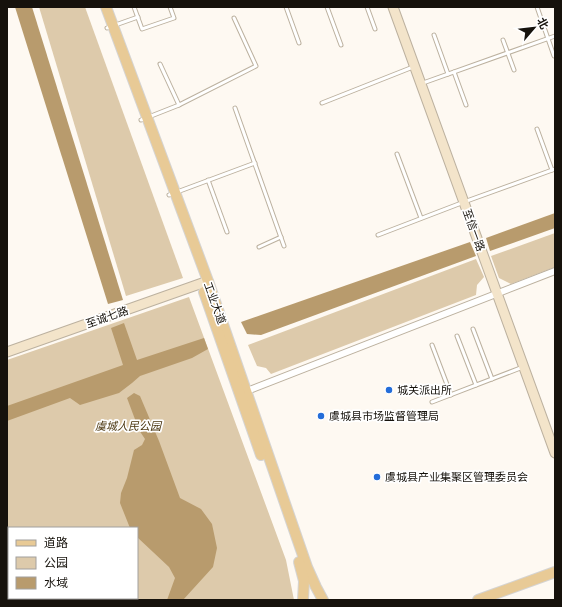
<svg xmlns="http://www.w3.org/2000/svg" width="562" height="607" font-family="Merriweather,'Noto Sans SC',serif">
	<rect width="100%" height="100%" fill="#fef9f2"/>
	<g fill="#ddcaab" fill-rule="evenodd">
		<polygon points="39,7 85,7 183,278 126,296"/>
		<polygon points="555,233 555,267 511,284 499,278 491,256"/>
		<polygon points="476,259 484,277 477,285 476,295 271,374 266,368 257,366 248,345"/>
		<path d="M189 297 286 560 294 600H7V360ZM9 528H137V598H9Z"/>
	</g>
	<g fill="#b89b6d">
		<polygon points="15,7 32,7 123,300 108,304"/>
		<polygon points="555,213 555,228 490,251 486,238"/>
		<polygon points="470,242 476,256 261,335 247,334 241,322"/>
		<polygon points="124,323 137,360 204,338 208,349 192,358 140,376 132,383 119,393 80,405 70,398 7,421 7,406 123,365 111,328"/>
		<polygon points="134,393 140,396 159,441 180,498 201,509 212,524 217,548 213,567 183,600 167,600 175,578 169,567 137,537 137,528 130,528 120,503 121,493 127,478 134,450 142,445 145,439 139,430 127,398"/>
	</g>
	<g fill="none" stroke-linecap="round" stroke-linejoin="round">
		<g stroke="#bcb19f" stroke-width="5">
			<g id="lane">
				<polyline points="134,7 142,29 174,18 170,7"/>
				<polyline points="286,7 299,43"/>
				<polyline points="327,7 341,45"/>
				<polyline points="367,7 375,29"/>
				<polyline points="537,7 554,56"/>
				<polyline points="107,28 138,17"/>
				<polyline points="434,35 448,74"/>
				<polyline points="503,40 514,70"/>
				<polyline points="160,64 179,105"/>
				<polyline points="454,72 466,105"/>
				<polyline points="423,83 555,36"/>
				<polyline points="322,103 413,67"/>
				<polyline points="235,108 284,246"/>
				<polyline points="141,120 179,105 256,66 234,18"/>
				<polyline points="537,129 552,170"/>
				<polyline points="397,154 421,218"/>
				<polyline points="208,180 227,232"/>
				<polyline points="169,195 255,163"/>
				<polyline points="378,235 464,202 555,169"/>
				<polyline points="259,247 281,237"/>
				<polyline points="473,329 492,379"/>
				<polyline points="457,336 476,385"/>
				<polyline points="432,345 451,395"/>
				<polyline points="432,402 523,367"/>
			</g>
		</g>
		<g stroke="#bcb19f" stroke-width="8">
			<polyline id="street" points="247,391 555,271"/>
		</g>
		<g stroke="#bcb19f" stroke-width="11">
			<g id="secondary">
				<polyline points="393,7 555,453"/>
				<polyline points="7,352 208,281"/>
			</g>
		</g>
		<g stroke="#d5d4d3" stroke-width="12">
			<g id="primary">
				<polyline points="106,7 208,281 307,567 316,587 323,600"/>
				<polyline points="204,292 261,455"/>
				<polyline points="299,562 304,581 303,600"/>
				<polyline points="478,600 555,572"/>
			</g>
		</g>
		<use href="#lane" stroke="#fff" stroke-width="3"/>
		<use href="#street" stroke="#fff" stroke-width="6"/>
		<use href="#secondary" stroke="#f3e4ca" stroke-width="9"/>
		<use href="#primary" stroke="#e8ca96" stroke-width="10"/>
	</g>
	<g fill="#246dd9" stroke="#fff" stroke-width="1.5">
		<circle cx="389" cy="390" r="4"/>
		<circle cx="321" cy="416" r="4"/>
		<circle cx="377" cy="477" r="4"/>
	</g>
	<g text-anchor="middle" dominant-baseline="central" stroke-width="3.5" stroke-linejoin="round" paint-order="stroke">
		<g font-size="11" fill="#16120c" stroke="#fff">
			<text transform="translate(474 230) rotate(70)">至信一路</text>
			<text transform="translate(215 303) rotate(70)">工业大道</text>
			<text transform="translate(107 317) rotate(-19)">至诚七路</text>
		</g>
		<g font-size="11" fill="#16120c" stroke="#fff" text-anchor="start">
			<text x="397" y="390">城关派出所</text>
			<text x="329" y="416">虞城县市场监督管理局</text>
			<text x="385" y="477">虞城县产业集聚区管理委员会</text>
		</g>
		<g font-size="11" font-style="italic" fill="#48330c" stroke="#fff">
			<text x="128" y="426">虞城人民公园</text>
		</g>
	</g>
	<rect width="562" height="607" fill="none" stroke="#16120c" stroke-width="16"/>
	<rect x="8" y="527" width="130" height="72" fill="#ffffff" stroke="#a2a09e"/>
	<rect x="16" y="540" width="20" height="6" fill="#e8ca96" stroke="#a2a09e"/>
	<text x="44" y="547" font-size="12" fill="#16120c">道路</text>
	<rect x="16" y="557" width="20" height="12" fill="#ddcaab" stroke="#a2a09e"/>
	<text x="44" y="567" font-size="12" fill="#16120c">公园</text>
	<rect x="16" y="577" width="20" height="12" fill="#b89b6d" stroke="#a2a09e"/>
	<text x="44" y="587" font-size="12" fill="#16120c">水域</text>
	<g transform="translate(534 28) rotate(62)" stroke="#ffffff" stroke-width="3" paint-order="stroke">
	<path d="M0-3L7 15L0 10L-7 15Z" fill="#16120c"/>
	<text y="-6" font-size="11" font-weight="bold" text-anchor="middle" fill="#16120c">北</text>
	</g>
</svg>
